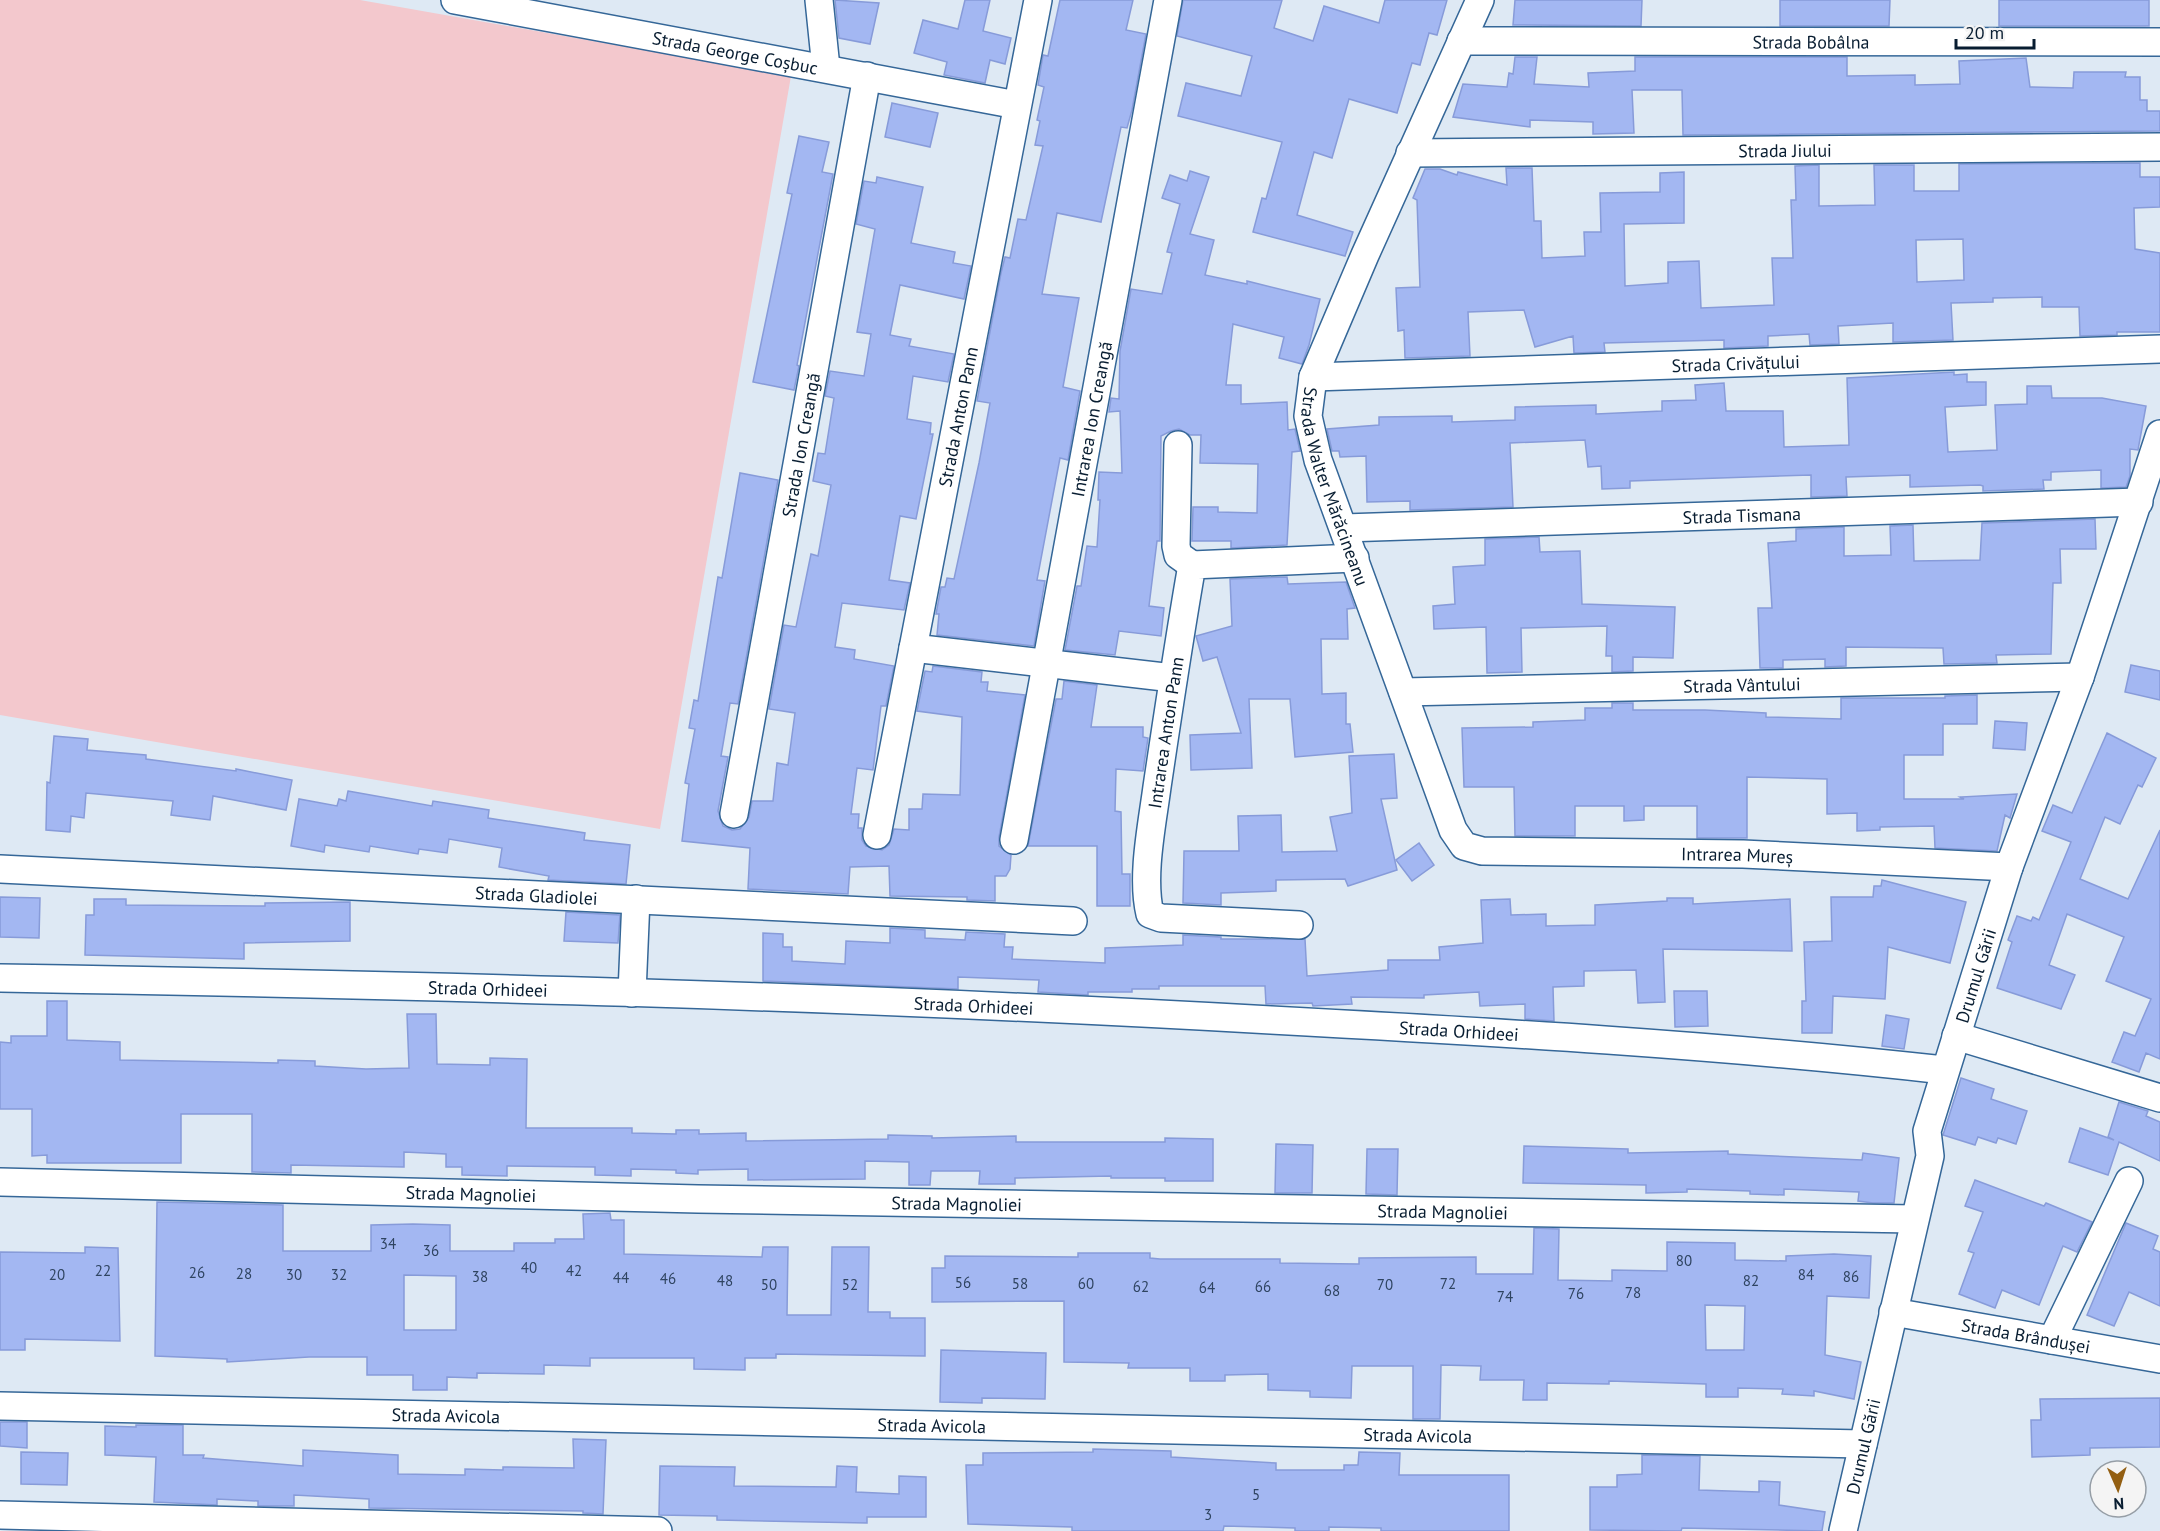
<svg xmlns="http://www.w3.org/2000/svg" width="2160" height="1531" font-family="'PT Sans',sans-serif">
	<rect width="100%" height="100%" fill="#dee9f4"/>
	<polygon fill="#f3c8cd" points="0,0 360,0 791,76 660,829 0,715"/>
	<g fill="#a3b7f2" stroke="#879bd9" stroke-width="1.5" fill-rule="evenodd">
		<polygon points="835,0 879,3 870,44 839,38"/>
		<polygon points="965,0 990,0 983,31 1011,38 1005,64 990,60 985,83 944,75 947,62 914,53 923,20 958,29"/>
		<polygon points="1060,0 1133,0 1126,30 1146,34 1132,110 1127,128 1121,127 1101,222 1057,213 1042,294 1079,298 1063,387 1080,391 1068,460 1060,458 1037,580 1045,581 1034,646 937,635 939,614 936,614 941,587 945,587 947,578 954,579 979,463 990,403 977,401 1001,273 1005,257 1010,258 1018,219 1026,220 1043,146 1035,145 1040,121 1037,120 1044,87 1038,85 1043,55 1048,56"/>
		<polygon points="1183,0 1282,0 1274,28 1313,41 1324,6 1379,23 1385,0 1447,0 1437,35 1429,33 1420,65 1412,63 1397,113 1349,99 1332,158 1314,152 1297,215 1353,232 1345,256 1253,232 1262,198 1266,199 1282,142 1178,116 1186,83 1241,96 1252,56 1177,36"/>
		<polygon points="1515,0 1642,0 1641,26 1513,25"/>
		<polygon points="1780,0 1890,0 1889,26 1780,26"/>
		<rect x="1999" y="0" width="150" height="26"/>
		<polygon points="1515,57 1537,57 1534,84 1589,87 1588,73 1635,71 1635,57 1847,57 1847,76 1915,75 1915,85 1960,84 1959,61 2026,58 2030,87 2073,88 2074,72 2126,72 2125,77 2140,77 2140,100 2147,100 2147,111 2160,111 2160,131 1683,135 1682,90 1632,90 1634,133 1593,134 1593,122 1530,120 1530,127 1453,117 1463,84 1507,87 1509,73 1513,74"/>
		<polygon points="892,103 938,113 930,147 885,137"/>
		<polygon points="799,136 829,142 822,172 833,174 797,365 799,366 794,390 753,382 792,194 787,193"/>
		<path d="M2140 163V177H2160V207L2134 208 2135 249 2160 253V332H2117V335L2080 336 2079 307H2042V297L1993 298V302L1951 303 1953 340 1893 342V323L1838 326 1839 344 1810 345 1809 334 1768 336V346L1724 348V340L1604 343 1605 352 1574 353 1573 336 1535 347 1524 310 1468 312 1470 356 1405 358 1404 330 1398 331 1396 288 1420 287 1417 200 1413 198 1425 169H1440L1457 175 1458 172 1507 185 1506 168H1532L1534 221H1541L1542 258 1585 256 1584 232H1601L1600 193 1660 192V173L1684 172V223L1624 224 1625 286 1668 283V262L1699 261 1701 308 1774 305 1772 258H1793L1791 200H1796L1795 166 1819 165V206L1875 205 1874 165H1914V191H1959V164ZM1963 239 1964 280 1917 282 1916 240Z"/>
		<polygon points="1190,171 1209,177 1190,234 1214,240 1205,275 1247,284 1247,281 1320,299 1309,345 1302,364 1279,358 1284,337 1233,324 1226,385 1241,385 1241,404 1287,402 1288,430 1295,429 1300,451 1292,452 1287,545 1231,548 1231,541 1192,541 1193,507 1218,507 1218,512 1257,513 1258,464 1200,463 1201,435 1190,435 1179,429 1171,431 1161,436 1160,541 1157,541 1149,606 1164,608 1161,636 1119,631 1115,655 1065,650 1077,586 1081,586 1087,546 1097,547 1100,500 1098,500 1099,472 1122,473 1120,411 1109,412 1111,398 1119,399 1120,351 1131,289 1162,294 1172,253 1167,252 1180,204 1162,198 1170,175 1187,181"/>
		<polygon points="877,177 923,187 911,243 955,252 953,263 971,266 964,299 900,285 890,335 911,339 909,346 954,354 948,382 913,376 907,419 931,423 930,434 933,434 916,519 900,516 889,580 910,583 904,610 842,603 835,647 855,650 854,659 894,666 886,706 881,706 873,770 857,768 851,814 859,814 858,828 862,828 862,840 866,846 882,850 889,845 894,829 909,830 909,809 922,809 923,794 960,795 962,717 917,711 925,671 932,672 933,666 982,672 981,682 988,682 987,691 1025,695 999,837 999,846 1011,855 1010,869 1006,876 995,876 995,901 967,900 967,897 890,896 889,866 850,867 848,894 748,889 750,848 682,841 689,784 685,783 695,729 689,728 694,700 698,701 718,577 722,578 740,473 778,480 738,704 730,703 721,756 728,757 718,811 723,826 732,830 740,829 749,817 752,801 773,801 777,763 788,765 795,713 769,709 784,625 796,627 811,554 818,556 831,485 813,481 818,453 825,454 834,398 825,396 830,371 864,376 871,334 857,332 875,229 856,224 864,181 876,183"/>
		<polygon points="1954,372 1954,375 1967,374 1967,382 1986,382 1986,405 1945,407 1948,452 1997,450 1995,405 2027,404 2027,386 2051,386 2052,398 2102,398 2146,406 2138,450 2130,449 2130,476 2126,487 2101,488 2101,470 2051,472 2051,480 2043,480 2044,489 1983,491 1983,486 1980,485 1910,487 1910,475 1846,477 1847,496 1811,497 1811,475 1630,481 1630,488 1602,489 1601,466 1588,467 1585,440 1510,443 1513,507 1410,510 1410,501 1367,502 1366,456 1340,457 1339,451 1332,451 1327,429 1379,425 1379,417 1452,416 1452,422 1515,420 1515,407 1596,405 1596,414 1662,411 1662,401 1696,400 1695,385 1724,383 1726,411 1783,411 1784,447 1849,445 1847,378"/>
		<polygon points="2095,519 2096,549 2060,549 2061,583 2053,583 2051,654 1996,655 1997,663 1944,664 1943,648 1846,647 1846,666 1825,667 1825,659 1783,660 1783,668 1760,668 1758,608 1772,608 1768,543 1796,541 1796,529 1844,527 1844,556 1891,555 1890,526 1913,525 1914,561 1980,560 1982,523"/>
		<polygon points="1539,537 1540,552 1580,551 1582,604 1675,607 1673,658 1633,657 1633,671 1612,672 1612,656 1606,656 1607,626 1521,628 1522,672 1487,673 1486,627 1434,629 1433,606 1455,604 1453,567 1485,565 1485,539"/>
		<polygon points="1287,577 1288,584 1346,582 1355,608 1347,609 1348,639 1321,639 1322,694 1346,693 1346,724 1350,724 1353,752 1295,757 1290,699 1249,699 1252,768 1191,770 1190,735 1241,733 1217,657 1203,661 1196,636 1232,626 1230,579"/>
		<polygon points="2131,665 2160,671 2160,700 2125,692"/>
		<polygon points="1064,681 1097,685 1091,727 1143,727 1143,737 1148,738 1143,771 1116,769 1115,811 1121,812 1122,874 1130,874 1130,906 1097,906 1097,846 1028,846 1056,699 1062,699"/>
		<polygon points="1977,695 1977,724 1943,724 1943,755 1904,755 1904,799 1964,799 1960,797 2017,794 2010,818 2005,815 1997,851 1935,848 1934,826 1880,827 1880,830 1857,831 1857,813 1827,814 1827,779 1747,777 1747,838 1697,838 1697,806 1644,806 1644,820 1624,821 1624,806 1575,806 1575,836 1515,836 1514,787 1464,787 1462,728 1533,727 1533,722 1585,720 1585,708 1612,708 1612,703 1633,703 1633,710 1705,710 1766,713 1766,717 1841,719 1841,698 1945,698 1945,696"/>
		<polygon points="1995,721 2027,723 2025,750 1993,748"/>
		<polygon points="2107,733 2156,758 2142,787 2138,785 2120,824 2105,817 2080,879 2128,899 2160,830 2160,1059 2146,1053 2139,1072 2112,1062 2124,1032 2135,1036 2151,999 2106,981 2124,937 2067,914 2049,965 2075,975 2061,1009 1997,988 2012,942 2008,940 2017,916 2031,921 2033,917 2039,920 2071,842 2042,831 2053,805 2072,813"/>
		<polygon points="54,736 88,739 87,750 146,755 146,759 236,771 236,769 292,780 286,810 213,796 210,820 171,815 173,801 86,793 84,818 71,816 70,832 46,830 47,782 50,783"/>
		<polygon points="1394,754 1397,798 1381,799 1397,870 1348,886 1345,879 1276,880 1276,891 1221,893 1221,905 1183,903 1184,851 1239,851 1238,816 1281,815 1282,852 1337,851 1330,817 1352,813 1349,756"/>
		<polygon points="348,791 432,806 433,801 489,810 488,818 585,833 584,840 630,845 626,884 548,880 549,876 499,867 502,848 449,839 447,853 419,849 418,854 370,846 369,852 325,845 324,852 291,846 299,799 337,806 339,799 346,801"/>
		<polygon points="1419,843 1434,865 1412,881 1396,860"/>
		<polygon points="1882,880 1966,902 1950,963 1888,947 1885,999 1833,996 1832,1033 1802,1033 1802,1001 1806,1001 1804,942 1832,941 1831,897 1873,897 1874,886 1881,886"/>
		<polygon points="0,897 40,898 39,938 0,937"/>
		<polygon points="1667,898 1693,898 1693,904 1790,899 1792,951 1663,949 1665,1002 1638,1003 1636,970 1584,971 1584,986 1553,987 1554,1021 1525,1019 1525,1004 1480,1006 1479,992 1424,995 1424,998 1351,997 1352,1004 1313,1006 1312,1003 1266,1004 1265,986 1159,986 1159,989 1132,989 1132,992 1088,992 1088,995 1038,992 1039,980 958,977 958,989 763,981 763,933 783,934 783,947 792,947 792,961 845,964 846,941 890,943 890,928 925,930 925,938 965,940 966,932 1005,934 1004,947 1013,947 1012,959 1105,963 1105,948 1183,945 1183,935 1221,937 1221,939 1305,939 1307,976 1388,970 1388,960 1440,960 1439,947 1483,943 1481,900 1510,899 1511,915 1546,914 1546,926 1595,925 1595,905 1667,901"/>
		<polygon points="94,899 126,899 126,905 265,906 265,903 350,902 350,941 244,943 244,959 85,955 86,915 94,915"/>
		<polygon points="566,912 620,915 618,943 564,941"/>
		<polygon points="1674,991 1707,991 1708,1026 1675,1027"/>
		<polygon points="47,1001 67,1001 67,1040 120,1042 120,1060 278,1063 278,1060 315,1061 315,1066 366,1069 409,1068 407,1014 436,1014 437,1064 490,1065 490,1058 527,1059 526,1128 632,1128 632,1133 676,1134 676,1130 699,1130 699,1134 746,1133 746,1141 888,1139 888,1135 932,1136 932,1138 1016,1136 1016,1142 1165,1142 1165,1138 1213,1139 1213,1181 1165,1181 1165,1178 1111,1178 1111,1176 1015,1178 1015,1184 979,1184 980,1171 931,1171 930,1185 909,1185 909,1162 865,1161 865,1179 748,1180 748,1169 698,1170 698,1174 676,1173 676,1170 631,1169 631,1176 595,1175 595,1167 507,1166 507,1176 462,1175 462,1167 446,1167 446,1154 404,1152 404,1167 291,1165 291,1173 252,1172 252,1114 181,1114 181,1163 47,1163 47,1155 32,1156 32,1109 0,1109 0,1042 11,1043 11,1036 47,1036"/>
		<polygon points="1886,1015 1909,1019 1904,1049 1882,1046"/>
		<polygon points="1961,1078 1994,1089 1991,1099 2027,1111 2016,1144 1998,1138 1996,1143 1978,1137 1975,1145 1943,1135"/>
		<polygon points="2119,1102 2148,1111 2146,1116 2160,1122 2160,1161 2119,1142 2108,1175 2069,1162 2080,1128 2114,1140 2108,1137"/>
		<polygon points="1276,1144 1313,1145 1312,1193 1275,1193"/>
		<polygon points="1524,1146 1628,1149 1628,1153 1728,1151 1728,1154 1862,1160 1863,1153 1899,1158 1894,1203 1873,1203 1858,1201 1859,1192 1784,1189 1784,1195 1750,1194 1750,1191 1687,1189 1687,1192 1646,1193 1646,1185 1523,1183"/>
		<polygon points="1367,1149 1398,1149 1397,1195 1366,1194"/>
		<polygon points="1975,1180 2044,1206 2046,1203 2092,1222 2077,1252 2063,1246 2039,1305 2002,1290 1995,1308 1959,1294 1974,1253 1968,1251 1983,1212 1965,1206"/>
		<path d="M157 1202 283 1205V1251H371V1225L413 1224 450 1225V1251H514V1243H555V1239H584L583 1214 610 1213 611 1220H624V1254L762 1257 763 1247H788L787 1315H831L832 1247H869L868 1312H890V1318H925V1356L776 1354V1358H745V1370L694 1369V1358H590V1366L544 1365V1374L477 1373V1378L447 1377V1390H413V1375H367V1357H309L227 1362V1359L155 1356ZM404 1275 456 1276V1330H404Z"/>
		<polygon points="2126,1223 2158,1236 2153,1249 2160,1252 2160,1306 2129,1292 2114,1326 2087,1315"/>
		<path d="M1534 1228 1559 1229 1558 1280 1612 1281V1270L1667 1271V1242L1735 1243V1260L1786 1261V1256L1834 1254 1871 1256 1869 1298 1827 1296 1825 1355 1861 1362 1854 1399 1814 1391V1396L1782 1394 1783 1389 1738 1388V1397H1706V1384L1609 1381V1384L1547 1383V1400H1523L1524 1380H1480L1481 1366 1441 1365 1440 1419H1413V1366H1352L1351 1398 1310 1397V1391L1268 1390V1374L1225 1375V1381H1190V1368H1128L1129 1363 1064 1362V1301L932 1302V1268H945V1256L1078 1257V1253H1150V1258L1160 1259H1280V1263L1359 1264V1258L1476 1257V1274H1533ZM1705 1305 1745 1306 1744 1350H1706Z"/>
		<polygon points="85,1247 118,1248 120,1341 25,1339 25,1350 0,1350 0,1252 85,1253"/>
		<polygon points="941,1350 1046,1353 1045,1399 982,1398 982,1403 940,1402"/>
		<polygon points="2160,1398 2160,1447 2090,1448 2090,1455 2032,1457 2031,1420 2041,1420 2040,1399"/>
		<polygon points="0,1422 27,1422 27,1448 0,1446"/>
		<polygon points="136,1425 183,1425 183,1455 204,1455 203,1458 303,1466 303,1450 398,1455 398,1474 465,1475 465,1469 503,1470 503,1467 574,1468 573,1439 606,1440 603,1514 583,1513 583,1511 369,1508 369,1499 294,1495 294,1506 258,1506 258,1501 217,1499 217,1505 154,1502 156,1457 105,1455 105,1426 136,1427"/>
		<polygon points="1093,1449 1171,1451 1171,1457 1276,1463 1276,1470 1344,1470 1344,1465 1358,1465 1359,1452 1400,1453 1399,1475 1509,1475 1509,1531 1381,1531 1381,1528 1329,1527 1329,1531 1295,1531 1295,1528 1224,1526 1223,1531 1072,1531 1072,1527 968,1524 966,1465 983,1465 983,1453 1093,1452"/>
		<polygon points="21,1452 68,1453 67,1485 21,1484"/>
		<polygon points="1642,1455 1700,1456 1699,1490 1759,1492 1759,1481 1780,1482 1779,1505 1825,1512 1822,1531 1682,1528 1681,1531 1590,1530 1590,1487 1617,1487 1617,1475 1642,1474"/>
		<polygon points="660,1466 735,1467 734,1486 836,1487 837,1466 857,1467 856,1492 899,1494 899,1476 926,1477 926,1517 867,1517 867,1523 717,1520 717,1516 659,1515"/>
	</g>
	<g fill="none" stroke-linecap="round" stroke-linejoin="round">
		<g stroke="#356798" stroke-width="30">
			<g id="minor">
				<path id="s1" d="M455 0 1017 105"/>
				<polyline points="819,0 826,68"/>
				<path id="s2" d="M1480 0 1365 255 1313 377 1308 416 1318 460 1453 830 1464 846 1482 851 1743 854 2009 867"/>
				<path id="s3" d="M1461 41 2160 42"/>
				<path id="s4" d="M1410 153 2160 147"/>
				<path id="s5" d="M1313 377 2160 349"/>
				<polyline points="1178,445 1176,546 1178,555 1192,565"/>
				<path id="s6" d="M1344 528 2139 502"/>
				<polyline points="913,648 1173,678"/>
				<path id="s7" d="M1403 692 2080 677"/>
				<path id="s8" d="M734 814 867 76"/>
				<path id="s9" d="M877 835 1038 0"/>
				<path id="s10" d="M1014 840 1168 0"/>
				<path id="s11" d="M0 869 1073 921"/>
				<path id="s12" d="M1299 925 1161 918 1150 914C1141 877 1152 825 1157 787 1168 713 1179 639 1192 565L1355 558"/>
				<path id="s13" d="M0 978C424 985 848 996 1271 1020 1496 1032 1720 1045 1944 1070"/>
				<polyline points="632,993 636,899"/>
				<polyline points="1956,1036 2160,1098"/>
				<path id="s14" d="M0 1182 698 1199 1914 1219"/>
				<path id="s15" d="M1893 1312 2160 1359"/>
				<polyline points="2052,1340 2129,1181"/>
				<path id="s16" d="M0 1406 1863 1444"/>
				<polyline points="0,1515 658,1531"/>
				<path id="s17" d="M1843 1531 1930 1156 1927 1131 2009 867 2080 677 2160 434"/>
			</g>
		</g>
		<use href="#minor" stroke="#fff" stroke-width="27"/>
	</g>
	<g text-anchor="middle" dominant-baseline="central" stroke-width="4.5" stroke-linejoin="round" paint-order="stroke">
		<g font-size="15" fill="#2f4461">
			<text x="388" y="1243">34</text>
			<text x="431" y="1250">36</text>
			<text x="1684" y="1260">80</text>
			<text x="529" y="1267">40</text>
			<text x="103" y="1270">22</text>
			<text x="574" y="1270">42</text>
			<text x="197" y="1272">26</text>
			<text x="244" y="1273">28</text>
			<text x="57" y="1274">20</text>
			<text x="294" y="1274">30</text>
			<text x="339" y="1274">32</text>
			<text x="1806" y="1274">84</text>
			<text x="480" y="1276">38</text>
			<text x="1851" y="1276">86</text>
			<text x="621" y="1277">44</text>
			<text x="668" y="1278">46</text>
			<text x="725" y="1280">48</text>
			<text x="1751" y="1280">82</text>
			<text x="963" y="1282">56</text>
			<text x="1020" y="1283">58</text>
			<text x="1086" y="1283">60</text>
			<text x="1448" y="1283">72</text>
			<text x="769" y="1284">50</text>
			<text x="850" y="1284">52</text>
			<text x="1385" y="1284">70</text>
			<text x="1141" y="1286">62</text>
			<text x="1263" y="1286">66</text>
			<text x="1207" y="1287">64</text>
			<text x="1332" y="1290">68</text>
			<text x="1633" y="1292">78</text>
			<text x="1576" y="1293">76</text>
			<text x="1505" y="1296">74</text>
			<text x="1256" y="1494">5</text>
			<text x="1208" y="1514">3</text>
		</g>
		<g font-size="18" fill="#081d31" stroke="#f4f4f4">
			<text stroke="none"><textPath href="#s3" startOffset="350">Strada Bobâlna</textPath></text>
			<text stroke="none"><textPath href="#s1" startOffset="285">Strada George Coșbuc</textPath></text>
			<text stroke="none"><textPath href="#s4" startOffset="375">Strada Jiului</textPath></text>
			<text stroke="none"><textPath href="#s5" startOffset="423">Strada Crivățului</textPath></text>
			<text stroke="none"><textPath href="#s9" startOffset="426">Strada Anton Pann</textPath></text>
			<text stroke="none"><textPath href="#s10" startOffset="428">Intrarea Ion Creangă</textPath></text>
			<text stroke="none"><textPath href="#s8" startOffset="375">Strada Ion Creangă</textPath></text>
			<text stroke="none"><textPath href="#s2" startOffset="526">Strada Walter Mărăcineanu</textPath></text>
			<text stroke="none"><textPath href="#s6" startOffset="398">Strada Tismana</textPath></text>
			<text stroke="none"><textPath href="#s7" startOffset="339">Strada Vântului</textPath></text>
			<text stroke="none"><textPath href="#s12" startOffset="333">Intrarea Anton Pann</textPath></text>
			<text stroke="none"><textPath href="#s2" startOffset="1184">Intrarea Mureș</textPath></text>
			<text stroke="none"><textPath href="#s11" startOffset="537">Strada Gladiolei</textPath></text>
			<text stroke="none"><textPath href="#s17" startOffset="573">Drumul Gării</textPath></text>
			<text stroke="none"><textPath href="#s13" startOffset="488">Strada Orhideei</textPath></text>
			<text stroke="none"><textPath href="#s13" startOffset="974">Strada Orhideei</textPath></text>
			<text stroke="none"><textPath href="#s13" startOffset="1460">Strada Orhideei</textPath></text>
			<text stroke="none"><textPath href="#s14" startOffset="471">Strada Magnoliei</textPath></text>
			<text stroke="none"><textPath href="#s14" startOffset="957">Strada Magnoliei</textPath></text>
			<text stroke="none"><textPath href="#s14" startOffset="1443">Strada Magnoliei</textPath></text>
			<text stroke="none"><textPath href="#s15" startOffset="135">Strada Brândușei</textPath></text>
			<text stroke="none"><textPath href="#s16" startOffset="446">Strada Avicola</textPath></text>
			<text stroke="none"><textPath href="#s16" startOffset="932">Strada Avicola</textPath></text>
			<text stroke="none"><textPath href="#s16" startOffset="1418">Strada Avicola</textPath></text>
			<text stroke="none"><textPath href="#s17" startOffset="87">Drumul Gării</textPath></text>
		</g>
	</g>
	<g transform="translate(2118 1489) rotate(177)"><circle r="28" fill="#f4f4f4" stroke="#969ea6" stroke-width="1.5"/>
	<path d="M0-4.5L10 22L0 15L-10 22Z" fill="#935f12"/>
	<text y="-9" font-size="16" font-weight="bold" text-anchor="middle" fill="#081d31">N</text>
	</g>
	<path d="M1956 39v9h78v-9" fill="none" stroke="#081d31" stroke-width="3"/>
	<text x="1965" y="39" font-size="18" fill="#081d31" stroke="#f4f4f4" stroke-width="4.5" paint-order="stroke">20 m</text>
</svg>
